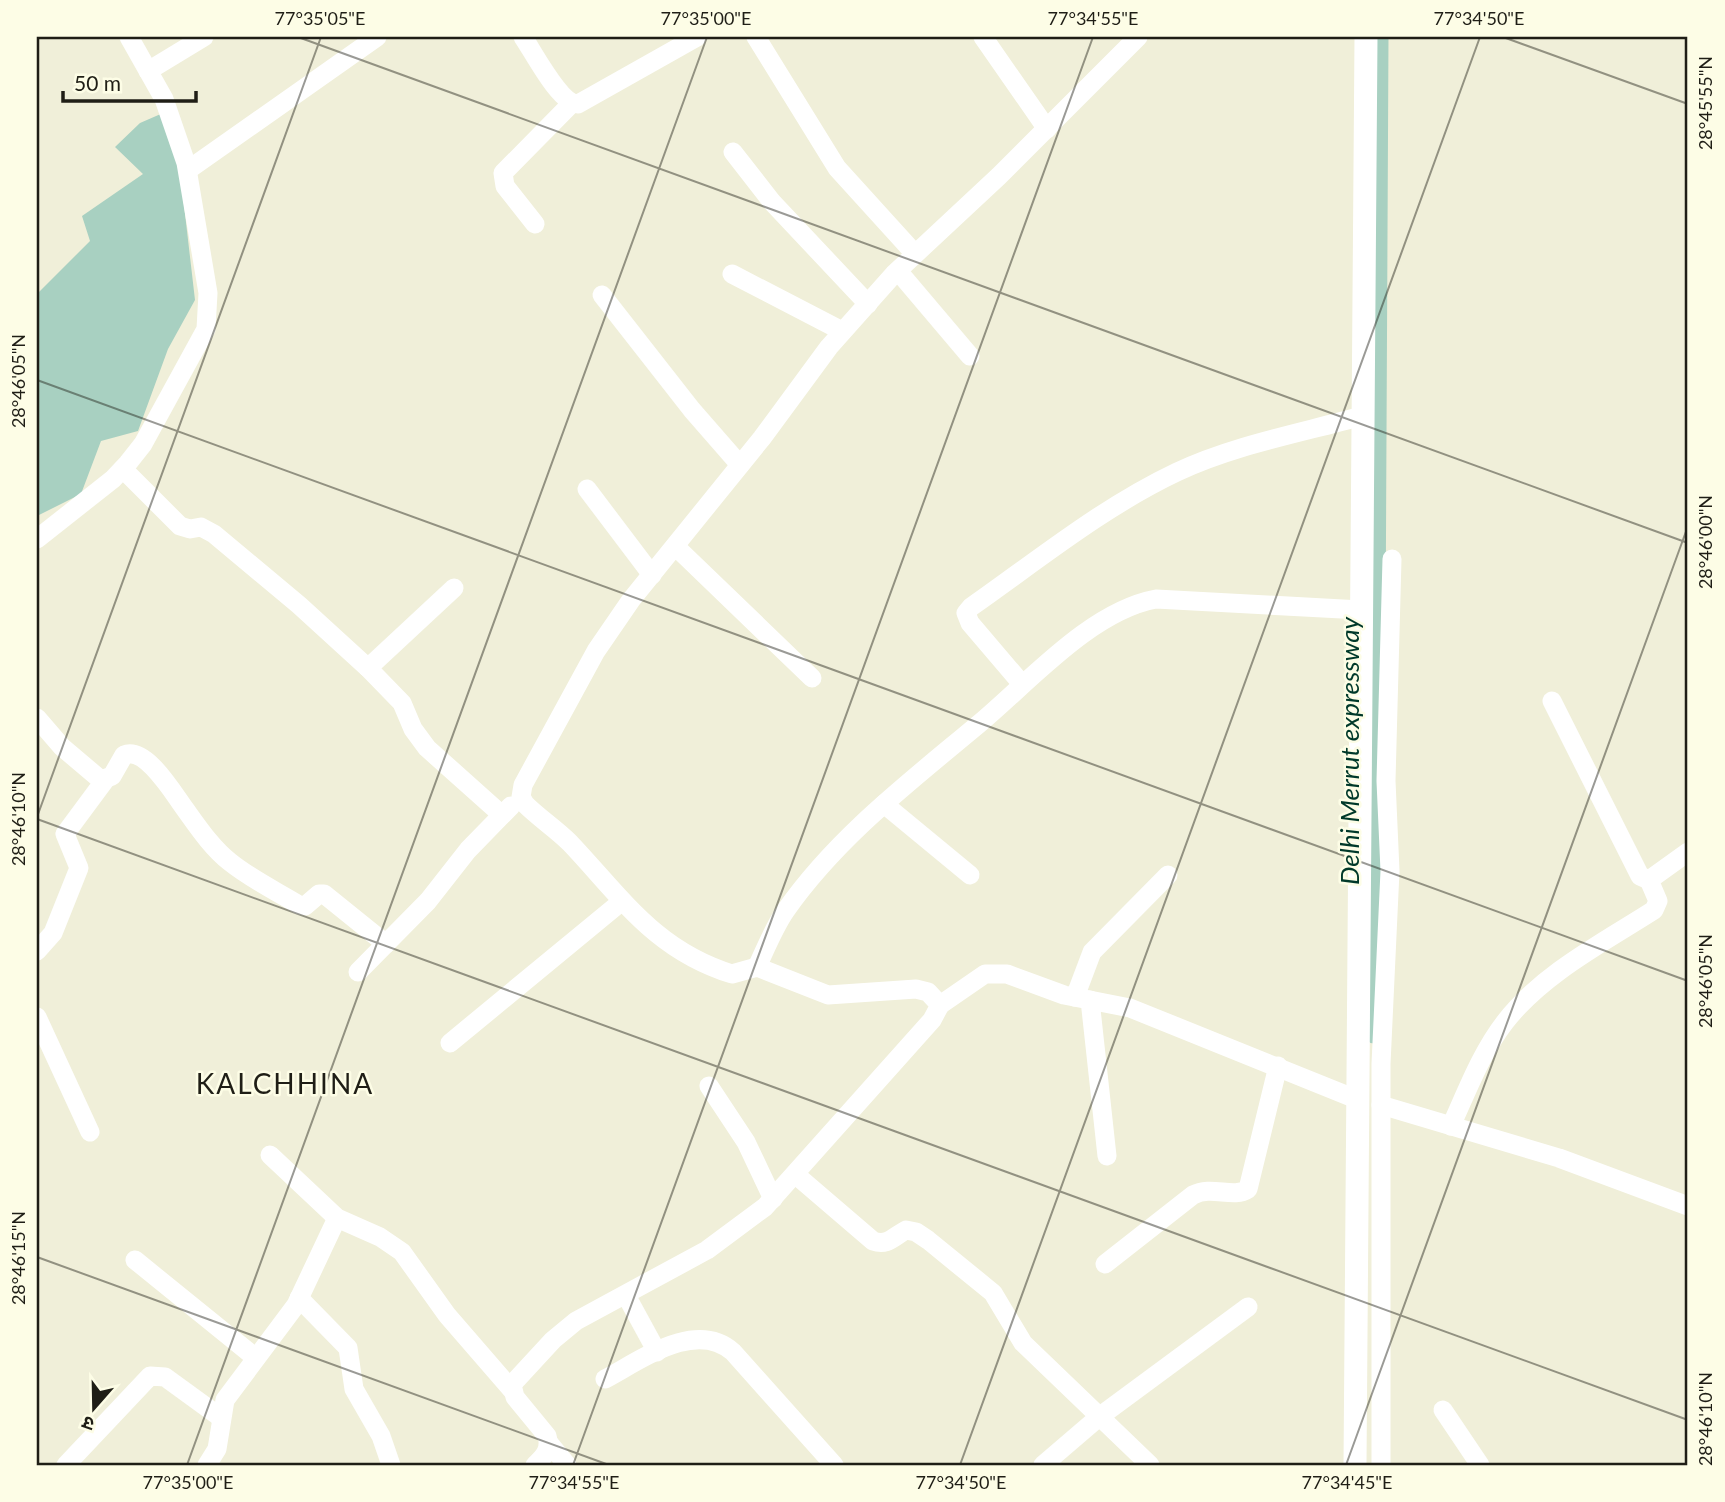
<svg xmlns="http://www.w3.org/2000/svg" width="1725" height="1502" font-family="Lato,'Noto Sans Devanagari',sans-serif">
	<rect width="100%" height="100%" fill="#f0efd9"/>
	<polygon fill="#a8d0c1" points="163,113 176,136 195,300 168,349 138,431 101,441 81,494 37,516 37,294 90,241 82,216 143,174 115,147 140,123"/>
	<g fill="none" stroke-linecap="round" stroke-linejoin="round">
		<polyline stroke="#a8d0c1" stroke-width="19" points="1374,1034 1379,37"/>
		<g stroke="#fff" stroke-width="19">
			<path d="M523 37C534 53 560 104 578 104L697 37"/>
			<polyline points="756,37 837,168 915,254"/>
			<polyline points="983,37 1047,129"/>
			<polyline points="148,71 204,37"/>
			<polyline points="733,152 772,202 868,304"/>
			<polyline points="188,170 377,37"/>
			<polyline points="535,224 505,186 503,173 571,104"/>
			<polyline points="898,271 970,356"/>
			<polyline points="732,274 842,331"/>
			<polyline points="602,295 692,410 740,465"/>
			<polyline points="123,469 180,526 190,529 201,527 214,534 299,605 368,668 402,703 413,729 427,748 502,815"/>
			<polyline points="587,489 652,575"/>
			<polyline points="37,539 113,479 128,463 143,444 206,329 208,293 186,163 164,99 129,37"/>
			<polyline points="675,546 812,678"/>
			<polyline points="368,668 454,588"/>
			<path d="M1022 684 970 623 966 613 971 607C1038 560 1103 507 1177 472 1234 445 1301 433 1362 416"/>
			<polyline points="1552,701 1640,876 1649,880"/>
			<path d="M37 718 62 747 101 780 112 776 124 755C146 746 173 793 185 809 198 827 212 848 230 862 251 879 276 891 299 905L305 906 319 894H324L386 944"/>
			<polyline points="884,804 970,875"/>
			<polyline points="37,951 53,933 79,868 65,834 105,780"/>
			<path d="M757 967C766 948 774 927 786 910 838 836 912 780 980 723 1030 681 1091 611 1156 599L1361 610"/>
			<polyline points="358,972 428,901 468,850 511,806"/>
			<polyline points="1075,997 1092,952 1168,875"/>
			<polyline points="1090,1000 1107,1156"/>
			<polyline points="940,1005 985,974 1007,974 1064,995 1130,1008 1356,1099"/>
			<polyline points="37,1017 90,1132"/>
			<polyline points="450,1043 621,902"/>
			<polyline points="709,1086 746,1142 773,1199"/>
			<polyline points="1381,1105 1559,1158 1688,1206"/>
			<path d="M1451 1126C1467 1091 1481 1053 1505 1022 1542 974 1604 942 1654 910L1658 901 1649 880 1688 852"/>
			<polyline points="270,1155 337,1218 380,1237 402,1252 447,1315 512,1390"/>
			<path d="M796 1175 873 1241C888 1246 893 1237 906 1230L916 1232 928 1240 993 1293 1023 1343 1150 1465"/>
			<polyline points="135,1260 256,1358"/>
			<path d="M1105 1264 1193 1195C1212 1185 1233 1199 1248 1189L1278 1066"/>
			<polyline points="627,1297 657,1352"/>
			<polyline points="299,1298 348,1348 354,1389 381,1436 391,1465"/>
			<path d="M605 1379C641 1360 696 1319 733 1352L834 1465"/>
			<polyline points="1443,1410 1480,1465"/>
			<polyline points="549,1443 567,1465"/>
			<polyline points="66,1465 150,1376 165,1377 220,1417"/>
			<polyline points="207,1465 217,1449 225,1400 296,1305 337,1218"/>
			<path d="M535 1465C544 1457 551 1449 547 1436L515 1397 512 1385 517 1379 553 1340 576 1321 707 1250 765 1207 932 1020 940 1005 928 992 916 989 828 995 757 967 732 974C655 950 622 898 570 843 556 829 539 818 525 804L521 797 523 785 596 651 631 600 762 438 829 347 894 274 999 176 1138 37"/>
			<polyline points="1043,1465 1099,1417 1248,1307"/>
			<polyline points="1381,1465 1381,1064 1390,871 1386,781 1392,559"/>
		</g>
		<polyline stroke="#fff" stroke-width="23" points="1355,1465 1366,37"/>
	</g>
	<path fill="none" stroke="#1f1e16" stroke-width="2" stroke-opacity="0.45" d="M298 37 1688 543M1503 37 1688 104M37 380 1688 981M37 817 321 37M37 819 1688 1420M37 1257 609 1465M187 1465 707 37M573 1465 1093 37M960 1465 1480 37M1346 1465 1688 526"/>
	<g text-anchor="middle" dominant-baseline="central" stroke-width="5" stroke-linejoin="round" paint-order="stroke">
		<g font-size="26" font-style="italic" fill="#00392a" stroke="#fdfde6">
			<text transform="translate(1349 751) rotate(-90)">Delhi Merrut expressway</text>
		</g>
		<g font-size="28" letter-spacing="2" fill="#1f1e16" stroke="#fdfde6">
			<text x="285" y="1083">KALCHHINA</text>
		</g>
	</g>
	<rect width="1725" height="1502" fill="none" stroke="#fdfde6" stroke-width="77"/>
	<g transform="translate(94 1408) rotate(200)" stroke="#fdfde6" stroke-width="5" paint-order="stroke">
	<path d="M0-5L12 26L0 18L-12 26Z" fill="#1f1e16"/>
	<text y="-10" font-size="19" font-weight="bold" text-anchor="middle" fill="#1f1e16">उ</text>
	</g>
	<path d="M63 91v10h133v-10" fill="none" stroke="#1f1e16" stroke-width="3.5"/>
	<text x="74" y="91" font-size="21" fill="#1f1e16" stroke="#fdfde6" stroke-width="5" paint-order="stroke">50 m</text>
	<rect x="38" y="38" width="1648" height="1426" fill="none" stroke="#1f1e16" stroke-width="2.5"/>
	<g font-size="18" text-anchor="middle" fill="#1f1e16">
		<text x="320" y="25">77°35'05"E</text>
		<text x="706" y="25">77°35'00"E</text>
		<text x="1093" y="25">77°34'55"E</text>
		<text x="1479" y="25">77°34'50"E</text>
		<text transform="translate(1706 103) rotate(-90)" y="6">28°45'55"N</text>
		<text transform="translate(19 381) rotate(-90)" y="6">28°46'05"N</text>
		<text transform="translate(1706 542) rotate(-90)" y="6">28°46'00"N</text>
		<text transform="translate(19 819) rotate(-90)" y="6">28°46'10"N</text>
		<text transform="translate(1706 981) rotate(-90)" y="6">28°46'05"N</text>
		<text transform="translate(19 1258) rotate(-90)" y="6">28°46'15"N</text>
		<text transform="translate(1706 1419) rotate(-90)" y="6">28°46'10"N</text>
		<text x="188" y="1489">77°35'00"E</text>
		<text x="574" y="1489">77°34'55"E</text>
		<text x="961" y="1489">77°34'50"E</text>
		<text x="1347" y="1489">77°34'45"E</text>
	</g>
</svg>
